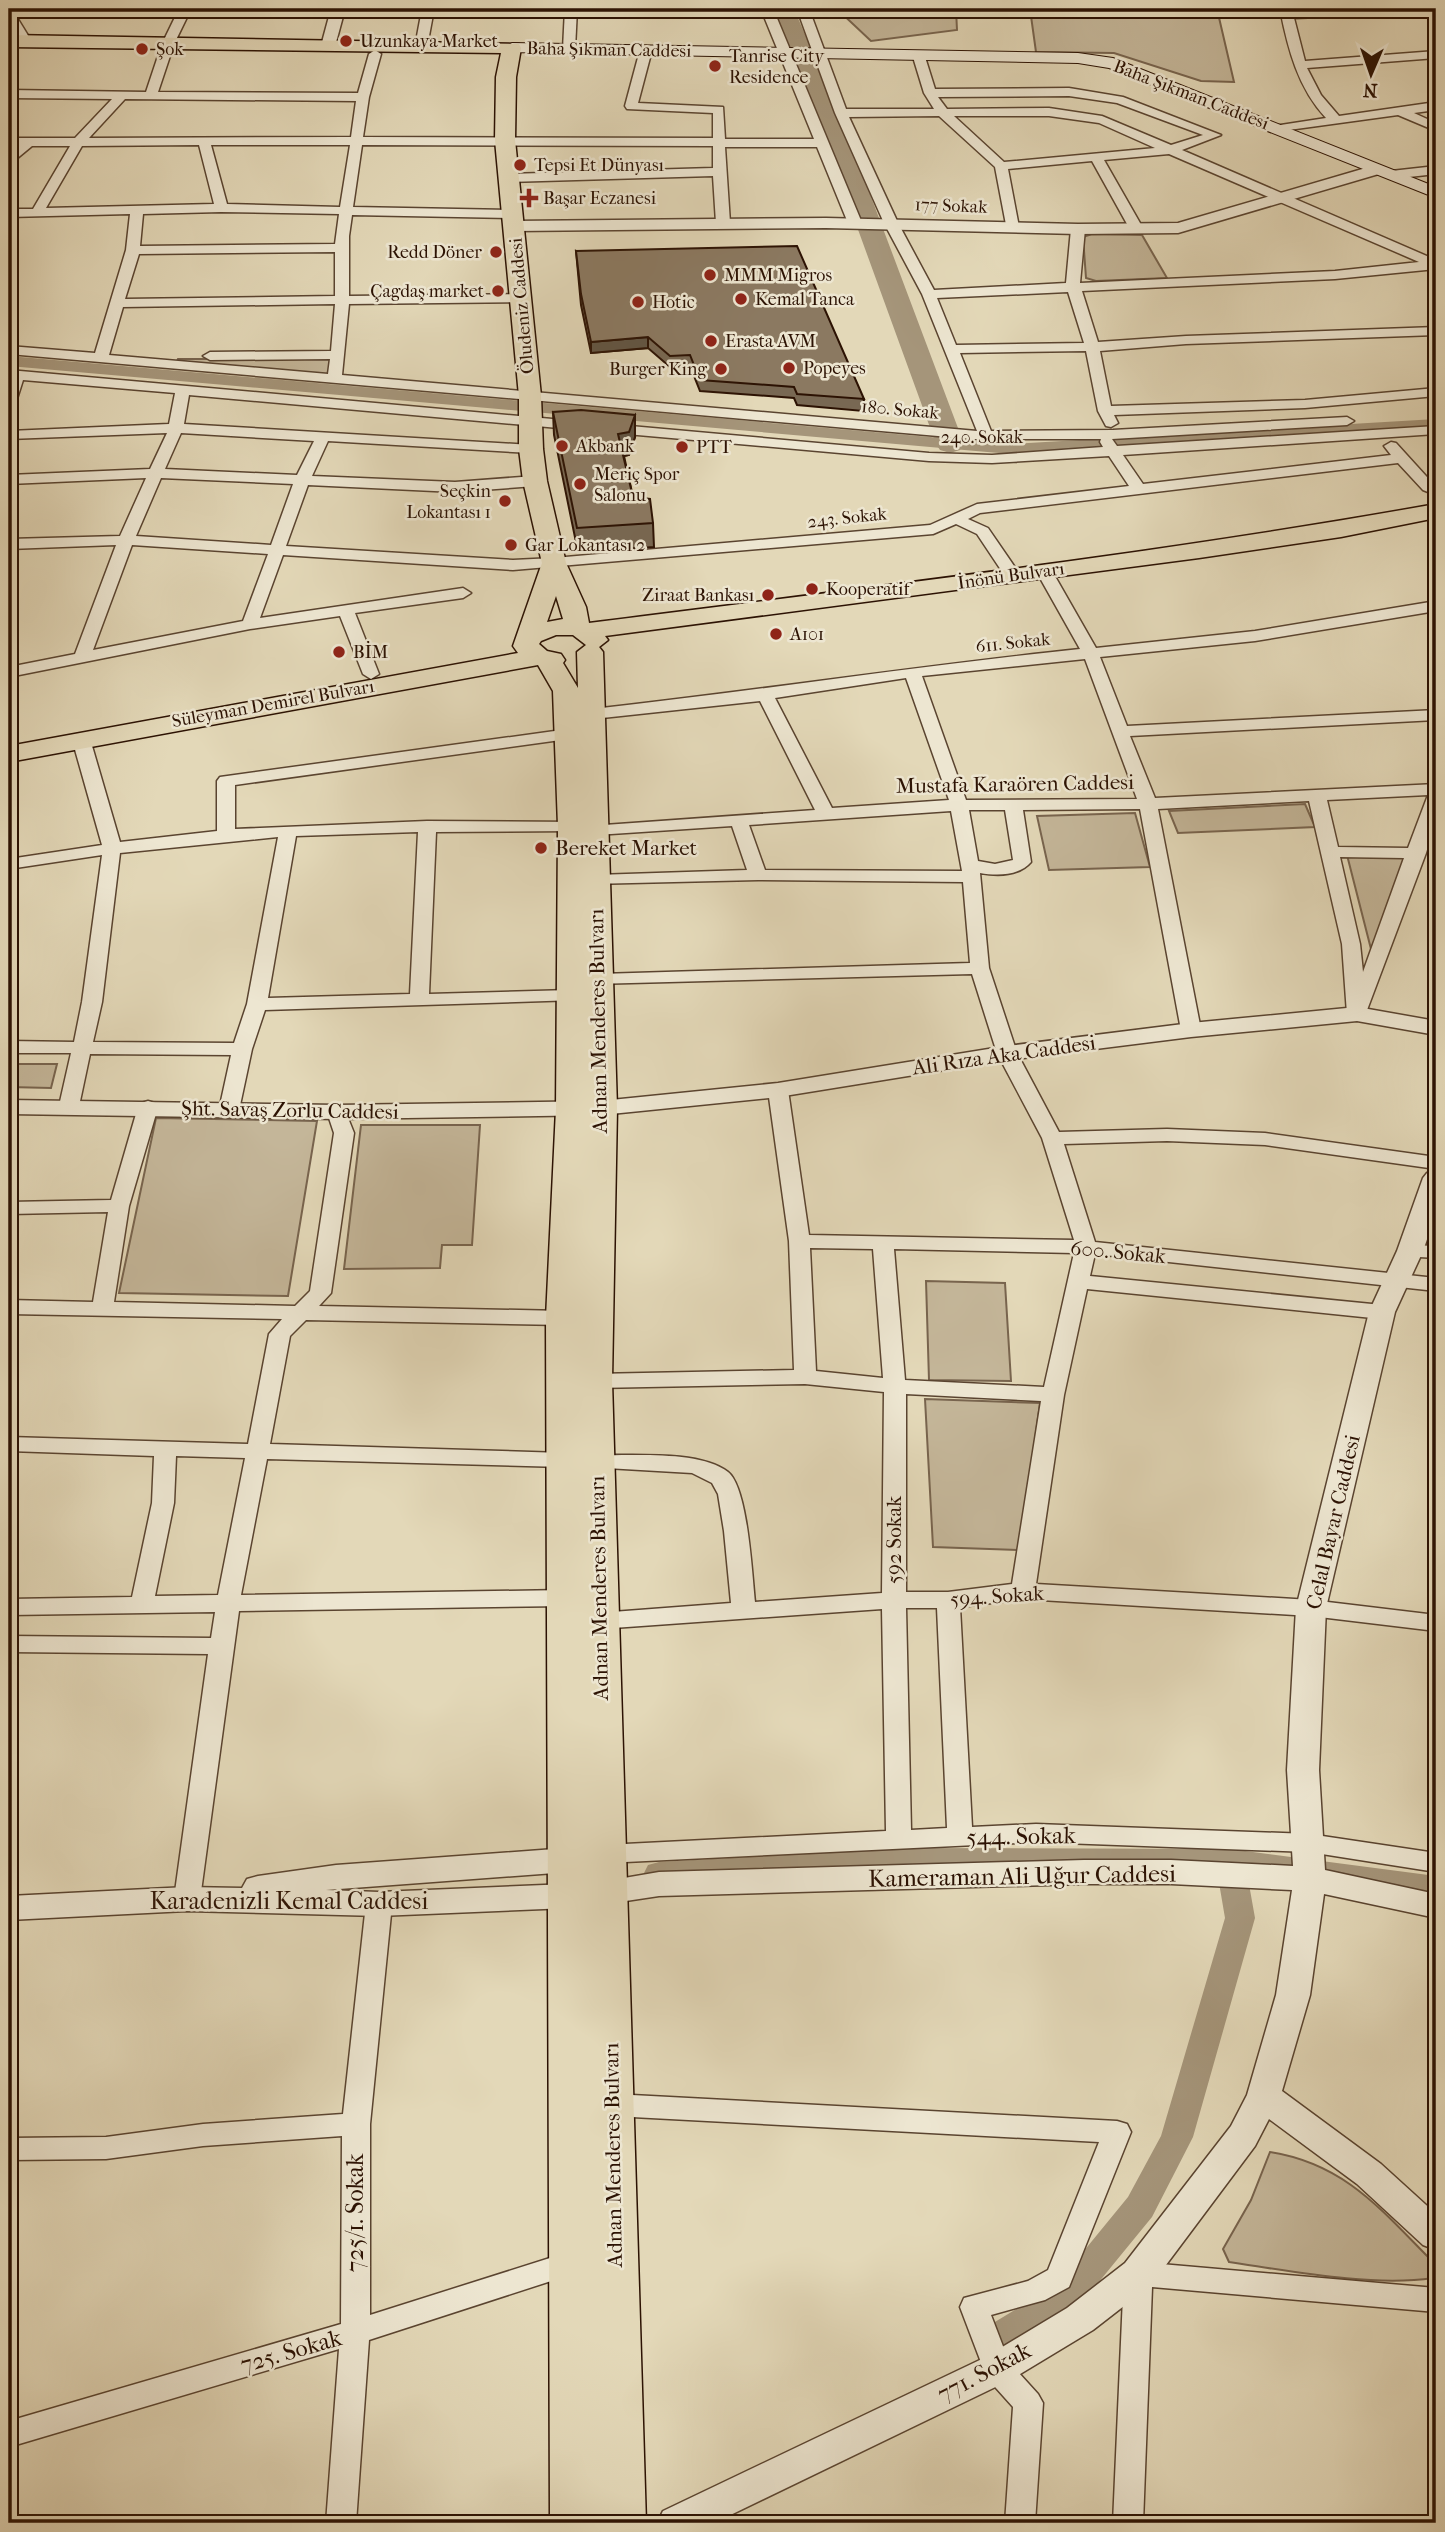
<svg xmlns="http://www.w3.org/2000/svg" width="1445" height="2532" font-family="'IM FELL French Canon',serif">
	<rect width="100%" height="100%" fill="#e3d8b8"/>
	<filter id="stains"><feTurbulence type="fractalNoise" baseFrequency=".00286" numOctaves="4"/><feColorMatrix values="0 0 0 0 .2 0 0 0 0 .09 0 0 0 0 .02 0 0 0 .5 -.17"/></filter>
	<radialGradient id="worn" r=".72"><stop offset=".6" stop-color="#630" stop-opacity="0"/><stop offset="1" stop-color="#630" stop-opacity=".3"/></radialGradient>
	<g fill="#c4b699" stroke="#78644e" stroke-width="2">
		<polygon points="837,9 956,9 957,30 871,41"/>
		<polygon points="1030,9 1217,9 1234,82 1201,81 1114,53 1036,52"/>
		<polygon points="1092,234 1142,235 1167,278 1096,281 1086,278 1083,237"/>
		<polygon points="178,359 330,359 329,375 177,361"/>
		<polygon points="1305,804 1315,827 1178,833 1169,811"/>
		<polygon points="1135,813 1150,867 1049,870 1037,816"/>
		<polygon points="1347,855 1408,857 1371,949"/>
		<polygon points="9,1064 57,1064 51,1088 9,1087"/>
		<polygon points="156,1118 317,1121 288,1296 119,1293"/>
		<polygon points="361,1125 480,1125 472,1245 442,1245 440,1268 344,1269"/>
		<polygon points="926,1281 1005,1283 1011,1381 929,1380"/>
		<polygon points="925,1399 1040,1403 1020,1550 933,1547"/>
		<path d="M1270 2152C1346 2164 1382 2211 1433 2262V2278C1372 2287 1290 2271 1229 2262L1223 2249 1251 2200Z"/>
	</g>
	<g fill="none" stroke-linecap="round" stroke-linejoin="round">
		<g fill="#a5957a" fill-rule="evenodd">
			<polygon points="9,356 1010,444 1436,419 1436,429 1010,454 9,366"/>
			<polygon points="908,1848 1230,1849 1436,1876 1436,1898 1247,1873 1255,1918 1193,2137 1152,2217 1080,2305 1004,2351 992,2356 980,2351 975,2341 980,2331 1056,2285 1128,2197 1161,2136 1225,1918 1217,1871 908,1870 659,1884 648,1881 644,1873 648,1865 659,1862"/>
		</g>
		<polygon fill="#a5957a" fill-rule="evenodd" points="772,9 794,9 844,125 964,444 960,450 950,453 940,450 936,444 820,125"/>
		<g stroke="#5a4430" stroke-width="3">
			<g id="minor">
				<path d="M179 9H191L174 44 158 92 358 93 369 54 375 50 381 54 369 97 363 137 713 138V113L627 109 625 106 640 50 646 46 652 50 638 103 723 107 725 139H814L763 14 600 12 594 9H773L774 11 862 223 860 226H850L848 223 817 147H725L730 223 723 227 716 223 713 176 508 182 502 178 508 174 713 168V146L362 145 353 207 512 210 519 214 512 218 352 215 349 236V296L521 294 528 298 521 302 349 304 342 375 977 431 922 294 884 223 835 113 797 9H809L846 109H934L924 93 913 57 919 53 925 57 935 89 1069 88 1123 97 1221 135 1182 150 1436 260V269L1335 279 1082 291 1098 342 1186 336 1436 327V335L1186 344 1100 351 1111 406 1305 400 1436 388V396L1305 408 1114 415 1118 423 1111 427 1106 426 1098 411 1086 351 960 353 991 431 1113 430 1347 417 1354 421 1347 425 1112 439 1117 446 1436 426V434L1123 455 1143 484 1391 455 1384 446 1391 442 1396 443 1436 487 1428 492 1423 490 1398 463 980 513 968 519 988 528 1021 576 1013 581 1007 579 977 534 956 524 933 534 513 570 283 555 260 618 463 588 471 593 463 598 355 613 379 674 371 679 363 674 340 616 250 629 9 677V667L75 654 116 545 9 549V539L120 536 146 478 9 484V475L150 469 167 433 9 439V431L169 424 175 393 23 380 16 402 9 406V370L929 453 992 455 1103 447 1100 442 1101 439H972L9 354V346L95 353 126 250 130 214 9 217V209H33L70 146H32L9 165V154L18 146H9V138H75L112 99 9 98V90L146 92 162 44ZM1069 96 1117 103 1203 135 1171 145 1102 116 1049 108 947 109 938 97ZM125 99 356 101 351 137 89 138ZM939 116 995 167 1007 230H1017L1019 227 1008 169 1092 161 1132 233H1142L1144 230 1104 160 1169 154 1419 262 1335 271 1080 283 1085 229 1078 225 1071 229 1066 283 934 290 898 223 849 117ZM954 116H1049L1099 123 1155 148 1004 162ZM199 145 214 204 46 208 82 146ZM211 145H350L340 207 227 204ZM221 212 339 214 335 244 140 246 143 214ZM335 252V296L125 299 139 254ZM1068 292 1084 343 956 345 937 298ZM335 304 331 351 210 352 203 356 210 360 330 359 328 374 109 355 123 307ZM189 395 929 461 992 463 1109 456 1129 486 977 504 930 525 554 558 513 560 286 546 308 485 455 492 535 486 543 481 535 476 455 482 312 476 328 441 531 453 538 449 531 445 184 424ZM181 433 314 441 297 475 165 469ZM161 478 293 484 271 545 136 536ZM132 545 268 554 243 621 93 650Z"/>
				<polygon points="422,9 434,9 427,47 421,51 415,47"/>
				<polygon points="565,9 577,9 575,49 569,53 563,49"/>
				<path d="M1280 9H1292V11L1436 9V13L1294 18 1305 61 1436 51V58L1307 68 1321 95 1339 116 1436 102V110L1414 113 1436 123V131L1398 115 1274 132V126L1326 118C1298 88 1288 49 1280 9Z"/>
				<polygon points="9,10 13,11 32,42 30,44 20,42 9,22"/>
				<polygon points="1436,166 1436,174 1391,179 1385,175 1391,171"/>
				<path d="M1048 573 1056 578 1096 648 1255 631 1436 601V611L1255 641 1100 657 1127 726 1436 710V720L1130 736 1155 798 1436 784V820L1426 853 1364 1018H1350L1347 1014 1342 944 1309 801 1158 809 1201 1030 1191 1036 1181 1030 1140 809 1023 810 1031 862C1019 876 997 876 980 873L989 968 1017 1053 1059 1132 1167 1129 1265 1133 1436 1157V1169L1265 1145 1167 1141 1064 1144 1095 1242 1436 1278V1291L1095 1254 1090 1276 1382 1305 1390 1307 1393 1312 1390 1317 1382 1319 1087 1289 1064 1395 1036 1584 1311 1600 1436 1615V1631L1311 1616 1023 1599 960 1607 972 1827 1036 1824 1309 1834 1436 1853V1872L1309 1852 1036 1842 605 1863 596 1861 592 1854 596 1847 605 1845 886 1831 882 1609 599 1629 591 1627 587 1621 591 1615 599 1613 731 1603 724 1531 718 1494 712 1483 692 1473 589 1467 586 1462 589 1457 597 1455C633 1456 700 1450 728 1472 748 1488 752 1575 755 1602L882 1593 884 1392 805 1384 595 1388 587 1386 584 1381 587 1376 595 1374 794 1370 789 1241 768 1090 771 1086H785L788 1090 809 1235 1074 1240 1042 1138 997 1053 972 974 593 984 591 980 593 976 600 974 970 963 963 882 758 880 590 884 587 880 596 875 747 870 732 826 596 835 587 830 590 826 815 810 760 701 593 719 585 714 593 709C756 691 917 666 1080 649L1040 578ZM1085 659 1137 799 966 800 922 676ZM906 678 949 800 832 808 775 698ZM1428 795 1408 848 1338 847 1327 800ZM969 810H1005L1013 860 995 864 978 861ZM951 811 962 871 765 870 749 825ZM1340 857 1404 858 1363 972 1360 944ZM810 1248 873 1249 883 1378 816 1371ZM894 1249 1074 1253 1044 1387 905 1380ZM906 1394 1041 1401 1012 1584 948 1592H906ZM906 1608H937L947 1828 911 1830Z"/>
				<path d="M569 729 575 730 577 734 575 738 235 785V829L427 821 578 822 581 826 578 830 572 831 436 832 429 994 570 990 579 996 577 1000 265 1010 252 1049 239 1110 236 1114H222L219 1110 231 1055 90 1054 79 1106 76 1110H62L59 1106 71 1053H9V1041L74 1042 82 1002 102 855 9 869V859L102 845 72 739 75 735H87L90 739 120 842 217 831V781L220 777ZM418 832 410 994 268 998 296 836ZM278 837 247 1004 234 1043 93 1042 102 1002 120 853Z"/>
				<path d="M148 1101 155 1103 158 1107 129 1206 114 1302 295 1306 310 1291 334 1133 327 1112 330 1108H344L354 1133 331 1293 319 1306 563 1311 571 1313 574 1318 571 1323 563 1325 306 1320 290 1336 270 1444 563 1453 571 1455 574 1460 571 1465 563 1467 267 1459 241 1595 565 1590 573 1592 577 1598 573 1604 565 1606 239 1611 200 1899 196 1906 187 1909 178 1906 174 1899 208 1654 9 1652V1636L211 1638 215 1612 9 1615V1599L132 1597 152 1503 154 1456 9 1451V1437L248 1444 269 1334 282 1319 9 1314V1300L93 1302 108 1212 9 1214V1202L111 1200 138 1107 141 1103ZM176 1456 245 1458 218 1595 155 1596 174 1503Z"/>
				<polygon points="1410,1245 1436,1246 1436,1258 1403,1256 1400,1251 1403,1246"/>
				<polygon points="379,1894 388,1897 392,1904 370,2124 370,2315 572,2251 582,2255 586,2263 582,2271 369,2340 356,2523 326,2523 339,2349 9,2447 9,2421 341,2324 342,2136 203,2146 106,2159 9,2160 9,2138 106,2137 203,2124 343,2114 366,1904 370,1897"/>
				<polygon points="613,2094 1117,2121 1127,2124 1131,2132 1069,2287 1045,2300 991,2315 1009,2362 1038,2394 1043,2403 1035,2523 1005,2523 1013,2407 987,2378 960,2307 964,2298 1028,2281 1048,2270 1099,2142 613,2116 603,2113 599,2105 603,2097"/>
				<polygon points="1138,2262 1436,2288 1436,2312 1152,2287 1143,2523 1113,2523 1124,2274 1128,2266"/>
			</g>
		</g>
		<g stroke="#5a4430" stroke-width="3">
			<g id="tertiary">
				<polygon points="331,9 345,9 335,46 328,50 321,46"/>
				<polygon points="1376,165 1384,170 1382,173 1178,233 1078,234 826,228 515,231 507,226 515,221 826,218 1078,224 1178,223"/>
				<polygon points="1357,1007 1436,1021 1436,1035 1357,1021 1191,1037 1007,1060 778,1097 601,1115 337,1119 9,1114 9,1100 337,1105 601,1101 778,1083 1007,1046 1191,1023"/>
				<polygon points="1436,1170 1436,1213 1423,1251 1395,1312 1326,1608 1319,1770 1325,1870 1436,1894 1436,1918 1324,1894 1310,1995 1282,2091 1381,2164 1436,2214 1436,2250 1423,2245 1357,2184 1269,2119 1255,2146 1151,2285 1093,2330 1010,2380 714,2523 657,2523 663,2511 984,2358 1067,2308 1125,2263 1231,2126 1247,2095 1276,1995 1292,1890 1171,1884 1084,1884 659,1896 606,1904 595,1901 590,1892 595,1883 659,1872 1084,1860 1171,1860 1293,1866 1287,1770 1296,1608 1369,1312 1397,1251 1423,1178 1427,1173"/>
				<polygon points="568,1848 579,1852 584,1860 579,1868 568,1872 326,1890 379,1892 568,1884 579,1887 584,1896 579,1905 568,1908 379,1916 187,1911 9,1920 9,1896 187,1887 242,1888 247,1879 258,1876 336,1865"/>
			</g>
		</g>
		<g stroke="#2c1203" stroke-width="2">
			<polygon id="secondary" points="512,43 1078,53 1113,58 1436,187 1436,198 1109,68 1078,63 506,52 504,48"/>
		</g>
		<g stroke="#2c1203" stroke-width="3">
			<path id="primary" d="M9 35 519 44 521 48 516 77 515 140 541 396 543 449 547 481 566 563 586 607 589 623C872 587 1156 554 1436 504V518L1341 537 1199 558 605 636 608 640 599 647 603 652 617 1108 612 1381 646 2523H550L546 1318 556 1109 558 826 553 691 538 665 9 762V746L518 653 513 646 542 563 523 481 519 449V396L495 140 496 77 501 53 9 47ZM556 596 563 619 547 622ZM556 635H573L586 645 577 652 578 688 563 663 565 660 561 654 547 651 539 644 541 641Z"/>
		</g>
		<use href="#minor" fill="#ede6d1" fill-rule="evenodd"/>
		<use href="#tertiary" fill="#ede6d1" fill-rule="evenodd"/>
		<use href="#secondary" fill="#ede6d1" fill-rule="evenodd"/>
		<use href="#primary" fill="#e3d8b8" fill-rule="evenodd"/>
	</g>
	<g fill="#786853" stroke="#2c1203" stroke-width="2">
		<polygon points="576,251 864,399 863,411 797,405 794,398 700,391 690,366 670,367 648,348 591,353 581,305"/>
		<polygon points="553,412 635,437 629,455 624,456 633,497 653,523 654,547 578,552 554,435"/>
	</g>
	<g fill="#615544" stroke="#2c1203" stroke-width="2">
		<polygon points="648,337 648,348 591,353 591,342"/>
		<polygon points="635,415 635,437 629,455 619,457 618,434"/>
	</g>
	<g fill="#8b7961" stroke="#2c1203" stroke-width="2">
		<polygon points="797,246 864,399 797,394 794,387 700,380 690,355 670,356 648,337 591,342 581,294 576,251"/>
		<polygon points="581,410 635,415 629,432 618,434 633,497 650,499 653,523 577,528 553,412"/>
	</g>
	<g fill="#8f2418" stroke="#ede6d1" stroke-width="2.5">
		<circle cx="346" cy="41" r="7"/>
		<circle cx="142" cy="49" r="7"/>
		<circle cx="715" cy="66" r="7"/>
		<circle cx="520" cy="165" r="7"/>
		<path d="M525.5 187.5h7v7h7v7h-7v7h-7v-7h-7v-7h7z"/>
		<circle cx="496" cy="252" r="7"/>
		<circle cx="710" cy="275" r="7"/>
		<circle cx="498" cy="291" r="7"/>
		<circle cx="741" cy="299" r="7"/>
		<circle cx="638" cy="302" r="7"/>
		<circle cx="711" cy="341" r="7"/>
		<circle cx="789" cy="368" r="7"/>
		<circle cx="721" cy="369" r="7"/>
		<circle cx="562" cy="446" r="7"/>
		<circle cx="682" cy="447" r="7"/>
		<circle cx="580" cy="484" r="7"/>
		<circle cx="505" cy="501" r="7"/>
		<circle cx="511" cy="545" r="7"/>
		<circle cx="812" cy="589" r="7"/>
		<circle cx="768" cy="595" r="7"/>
		<circle cx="776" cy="634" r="7"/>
		<circle cx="339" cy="652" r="7"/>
		<circle cx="541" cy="848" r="7"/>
	</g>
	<g text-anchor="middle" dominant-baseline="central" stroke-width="5" stroke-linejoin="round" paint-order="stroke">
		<g font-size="18" fill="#2c1203" stroke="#ede6d1" text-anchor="start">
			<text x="360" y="41">Uzunkaya Market</text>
			<text x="156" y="49">Şok</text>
			<text x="729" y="56">Tanrise City<tspan x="729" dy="21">Residence</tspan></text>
			<text x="534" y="165">Tepsi Et Dünyası</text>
			<text x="543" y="198">Başar Eczanesi</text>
			<text x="482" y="252" text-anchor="end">Redd Döner</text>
			<text x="724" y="275">MMM Migros</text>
			<text x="484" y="291" text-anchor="end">Çagdaş market</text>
			<text x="755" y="299">Kemal Tanca</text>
			<text x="652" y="302">Hotic</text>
			<text x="725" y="341">Erasta AVM</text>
			<text x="803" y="368">Popeyes</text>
			<text x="707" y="369" text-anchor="end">Burger King</text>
			<text x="576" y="446">Akbank</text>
			<text x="696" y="447">PTT</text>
			<text x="594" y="474">Meriç Spor<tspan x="594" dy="21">Salonu</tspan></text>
			<text x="491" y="491" text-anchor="end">Seçkin<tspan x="491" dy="21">Lokantası 1</tspan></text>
			<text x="525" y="545">Gar Lokantası 2</text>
			<text x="826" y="589">Kooperatif</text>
			<text x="754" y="595" text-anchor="end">Ziraat Bankası</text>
			<text x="790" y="634">A101</text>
			<text x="353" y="652">BİM</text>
		</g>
		<g font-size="18" fill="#2c1203" stroke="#ede6d1">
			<text transform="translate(609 50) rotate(1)">Baha Şıkman Caddesi</text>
			<text transform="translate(1191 95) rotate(21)">Baha Şıkman Caddesi</text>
			<text transform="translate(951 206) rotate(2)">177 Sokak</text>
			<text transform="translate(522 306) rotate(-95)">Öludeniz Caddesi</text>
			<text transform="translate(900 410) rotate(5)">180. Sokak</text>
			<text x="982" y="437">240. Sokak</text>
			<text transform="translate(847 518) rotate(-6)">243. Sokak</text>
			<text transform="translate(1011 576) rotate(-8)">İnönü Bulvarı</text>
			<text transform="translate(1013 643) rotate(-6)">611. Sokak</text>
			<text transform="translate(273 704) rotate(-10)">Süleyman Demirel Bulvarı</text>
		</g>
		<g font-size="21" fill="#2c1203" stroke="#ede6d1">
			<text transform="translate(1015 784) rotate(-1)">Mustafa Karaören Caddesi</text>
			<text transform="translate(598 1021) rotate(-91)">Adnan Menderes Bulvarı</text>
			<text transform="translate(1004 1055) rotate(-8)">Ali Rıza Aka Caddesi</text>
			<text transform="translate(290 1110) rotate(1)">Şht. Savaş Zorlu Caddesi</text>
			<text transform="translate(1118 1252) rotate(5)">600. Sokak</text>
			<text transform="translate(1333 1522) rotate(-77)">Celal Bayar Caddesi</text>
			<text transform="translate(894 1540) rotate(-90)">592 Sokak</text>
			<text transform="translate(599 1588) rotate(-91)">Adnan Menderes Bulvarı</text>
			<text transform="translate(997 1596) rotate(-4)">594. Sokak</text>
			<text transform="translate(613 2155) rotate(-91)">Adnan Menderes Bulvarı</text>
		</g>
		<g font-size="21" fill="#2c1203" stroke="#ede6d1" text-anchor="start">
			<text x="555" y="848">Bereket Market</text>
		</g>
		<g font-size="24" fill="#2c1203" stroke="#ede6d1">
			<text transform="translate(1021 1836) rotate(-1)">544. Sokak</text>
			<text transform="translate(1022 1876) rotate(-1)">Kameraman Ali Uğur Caddesi</text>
			<text x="289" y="1901">Karadenizli Kemal Caddesi</text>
			<text transform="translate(355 2213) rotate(-90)">725/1. Sokak</text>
			<text transform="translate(291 2351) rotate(-16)">725. Sokak</text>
			<text transform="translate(984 2372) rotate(-28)">771. Sokak</text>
		</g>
	</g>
	<rect width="1445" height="2532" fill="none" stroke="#e3d8b8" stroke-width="35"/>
	<rect x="10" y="10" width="1424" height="2511" fill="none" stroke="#2c1203" stroke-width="3.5"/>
	<rect x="18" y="18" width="1410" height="2497" fill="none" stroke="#2c1203" stroke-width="2"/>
	<g transform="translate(1371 74) rotate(182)" stroke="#ede6d1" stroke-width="5" paint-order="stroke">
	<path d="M0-5L12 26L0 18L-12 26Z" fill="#2c1203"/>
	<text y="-10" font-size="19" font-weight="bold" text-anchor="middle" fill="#2c1203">N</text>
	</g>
	<rect width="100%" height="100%" filter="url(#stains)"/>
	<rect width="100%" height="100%" fill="url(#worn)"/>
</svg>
